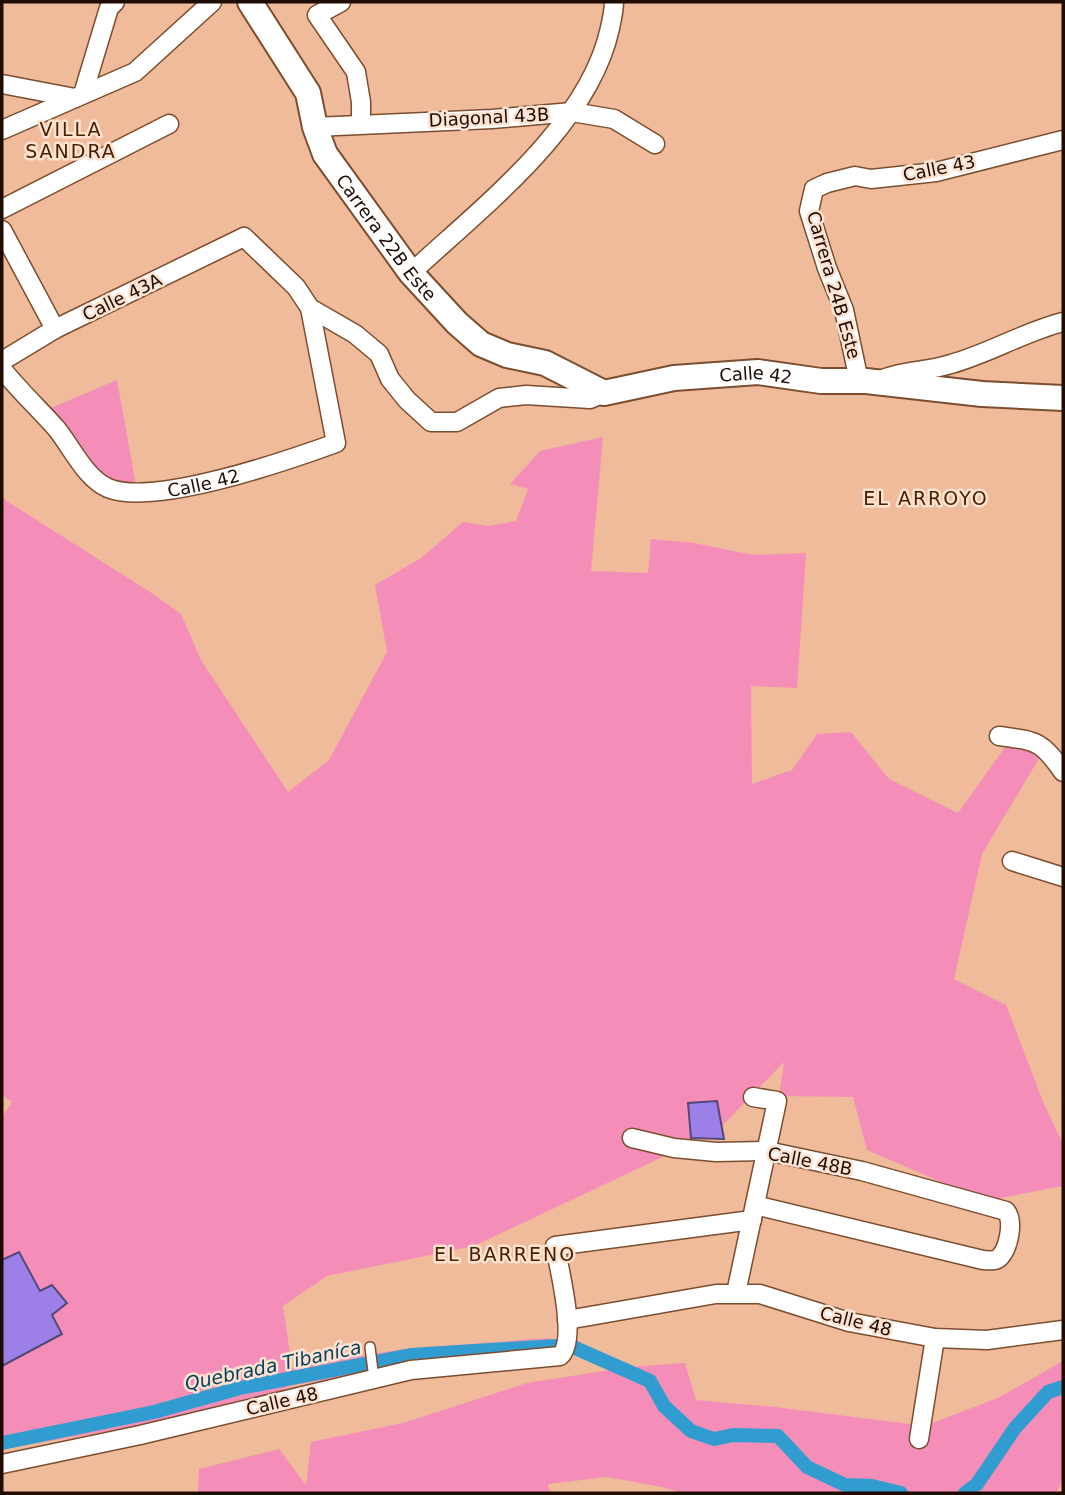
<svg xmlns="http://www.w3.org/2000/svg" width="1065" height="1495" font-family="'DejaVu Sans',sans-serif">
	<rect width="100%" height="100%" fill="#efbb9a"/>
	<g fill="#f48eb9">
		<polygon points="117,380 136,485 117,483 100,472 51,408"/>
		<polygon points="603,437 591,571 648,573 651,539 694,543 753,555 806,553 797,688 751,686 752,784 792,770 817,734 851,732 889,779 958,813 1011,739 1044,750 982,854 954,979 1006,1005 1044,1104 1063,1144 1063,1186 985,1201 867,1150 853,1097 779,1096 784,1062 722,1126 717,1101 688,1103 692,1143 474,1246 327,1276 283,1306 292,1367 404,1349 549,1338 554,1351 456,1356 289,1386 275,1395 162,1422 2,1449 2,1366 62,1334 19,1253 2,1260 2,1117 12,1102 2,1095 2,498 150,592 181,614 201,660 288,792 329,760 387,652 375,585 421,558 463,522 488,526 516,521 528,489 510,484 540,451"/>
		<polygon points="1063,1361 1063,1480 1056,1493 683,1493 662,1487 607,1477 548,1484 550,1493 198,1493 199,1469 279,1449 306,1485 311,1442 403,1423 527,1383 629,1367 685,1363 696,1400 775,1407 925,1426 1000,1397"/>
	</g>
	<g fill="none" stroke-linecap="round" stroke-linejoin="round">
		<g stroke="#319cd0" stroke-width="14">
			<polyline points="573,1347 650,1381 664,1406 691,1431 714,1439 733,1435 778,1436 807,1467 845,1485 872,1486 901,1493"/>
			<polyline points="2,1443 154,1412 240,1388 411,1355 556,1346"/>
			<polyline points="965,1493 977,1484 1015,1428 1048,1392 1063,1387"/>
		</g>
	</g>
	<g fill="#9c80e8" stroke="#534876" stroke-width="2">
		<polygon points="717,1101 724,1139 691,1138 688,1103"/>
		<polygon points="19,1252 40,1291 52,1285 67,1303 52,1315 62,1334 2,1366 2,1260"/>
	</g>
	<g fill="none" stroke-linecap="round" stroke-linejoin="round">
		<g stroke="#7a4e2f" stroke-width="12">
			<polyline id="lane" points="370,1347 374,1379"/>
		</g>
		<g stroke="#7a4e2f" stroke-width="21">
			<g id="street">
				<polyline points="341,2 317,15 356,72 361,102 361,124"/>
				<polyline points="2,84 75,98"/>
				<polyline points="83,94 109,8 115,2"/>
				<polyline points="315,127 492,119 572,112 614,119 655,144"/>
				<polyline points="2,130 135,72 212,2"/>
				<polyline points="2,209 169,124"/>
				<polyline points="2,230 55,329"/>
				<path d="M411 273C482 207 589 126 610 28 612 19 614 10 614 2"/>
				<polyline points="2,361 55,329 244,237 296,287 310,308 355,334 379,354 390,379 407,400 431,422 457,422 499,398 526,395 590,399 604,393"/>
				<path id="s1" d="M2 369C19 390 38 408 56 428 71 446 85 478 108 488 154 507 289 460 336 443L310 308"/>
				<polyline points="859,381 844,310 827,268 809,211 814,189 827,183 855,176 871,179 936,172 1063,140"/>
				<path d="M878 381C902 370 927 372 951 364 990 353 1024 332 1063 322"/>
				<path d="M999 736C1036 741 1041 740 1063 772"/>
				<polyline points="1012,861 1063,877"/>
				<path d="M632 1138 674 1148 716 1152 767 1151 862 1171 1006 1211C1014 1221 1009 1247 1000 1257 996 1262 988 1260 983 1260L755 1205"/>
				<polyline points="736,1293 777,1101 753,1097"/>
				<polyline points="567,1320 716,1294 760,1294 849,1322 935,1338 987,1340 1063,1330"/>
				<polyline points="919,1439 935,1338"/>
				<path d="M2 1464 140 1435 411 1370 560 1356C578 1340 559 1269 555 1246L752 1220"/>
			</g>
		</g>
		<g stroke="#7a4e2f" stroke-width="28">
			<g id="secondary">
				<path id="s2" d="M250 2 308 93 315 127 325 154 411 273 457 323 481 344 507 355 545 363 604 393 674 378 758 372 821 381H866L982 394 1063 398"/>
			</g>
		</g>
		<use href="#lane" stroke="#fff" stroke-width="9"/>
		<use href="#street" stroke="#fff" stroke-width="18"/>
		<use href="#secondary" stroke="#fff" stroke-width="24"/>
	</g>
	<g text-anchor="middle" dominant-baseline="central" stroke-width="5" stroke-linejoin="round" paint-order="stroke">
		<g font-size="18" fill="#1e0c02" stroke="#fde2d2">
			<text transform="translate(489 117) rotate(-3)">Diagonal 43B</text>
			<text transform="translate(939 168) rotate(-11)">Calle 43</text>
			<text stroke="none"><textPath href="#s2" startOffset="275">Carrera 22B Este</textPath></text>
			<text transform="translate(834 285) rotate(74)">Carrera 24B Este</text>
			<text transform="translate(122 297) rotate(-26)">Calle 43A</text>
			<text stroke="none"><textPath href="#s2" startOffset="705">Calle 42</textPath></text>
			<text stroke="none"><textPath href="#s1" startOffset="257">Calle 42</textPath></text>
			<text transform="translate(810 1161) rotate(11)">Calle 48B</text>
			<text transform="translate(856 1321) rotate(14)">Calle 48</text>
			<text transform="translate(282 1401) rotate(-13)">Calle 48</text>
		</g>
		<g font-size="19" letter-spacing="2" fill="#482000" stroke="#fde2d2">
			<text x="71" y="129">VILLA<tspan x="71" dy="22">SANDRA</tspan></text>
			<text x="926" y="498">EL ARROYO</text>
			<text x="505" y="1254">EL BARRENO</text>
		</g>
		<g font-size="19" font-style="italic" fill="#05425d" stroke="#fde2d2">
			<text transform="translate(273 1365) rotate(-12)">Quebrada Tibaníca</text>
		</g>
	</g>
	<rect width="1065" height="1495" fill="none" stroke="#1e0c02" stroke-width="7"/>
</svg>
